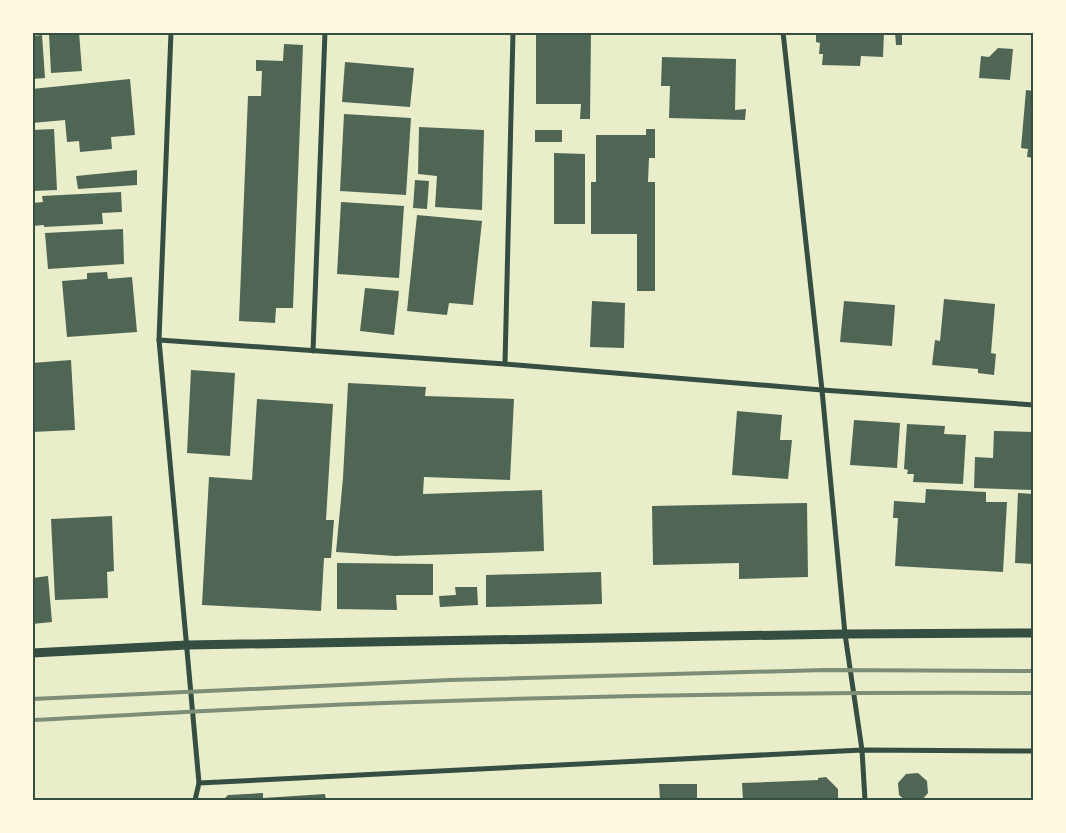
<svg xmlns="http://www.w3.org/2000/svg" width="1066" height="833" font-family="Rubik,sans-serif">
	<rect width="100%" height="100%" fill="#e9edc9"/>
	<g fill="#4f6655">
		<polygon points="79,32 82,71 51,73 49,34"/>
		<polygon points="536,32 591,32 590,119 580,119 581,104 536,104"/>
		<polygon points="816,32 884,32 883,57 861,56 860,66 822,65 823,54 819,54 820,43 816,42"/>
		<polygon points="895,32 902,32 902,45 896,45"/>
		<polygon points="42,35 45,78 32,79 32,36"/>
		<polygon points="284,44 303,45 293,308 276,308 275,323 239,321 248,96 261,96 262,71 256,71 256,60 283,61"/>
		<polygon points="998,48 1013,49 1010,80 979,78 981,56 989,57"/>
		<polygon points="662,57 736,59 735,110 746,109 745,120 669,118 670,86 661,86"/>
		<polygon points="345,62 414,68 410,107 342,102"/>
		<polygon points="130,79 135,135 111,137 112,149 80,152 79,141 67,142 65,120 32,123 32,89"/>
		<polygon points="1026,90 1034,91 1034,158 1027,157 1028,149 1021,148"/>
		<polygon points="344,114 411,118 406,195 340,191"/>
		<polygon points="419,127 484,130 482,210 435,207 437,176 418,174"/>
		<polygon points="54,129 57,190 32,191 32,130"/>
		<polygon points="646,129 655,129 655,158 649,158 648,182 655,182 655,291 637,291 637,234 591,234 591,182 596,182 596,135 646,135"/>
		<rect x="535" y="130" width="27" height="12"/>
		<polygon points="554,153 585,154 585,224 554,224"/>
		<polygon points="137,170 137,185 78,189 76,176"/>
		<polygon points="415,180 429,181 427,209 413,208"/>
		<polygon points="121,192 122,212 102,213 103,224 44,227 44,225 32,226 32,203 43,202 42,196"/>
		<polygon points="341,202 404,206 399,278 337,274"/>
		<polygon points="417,215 482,221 473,305 449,303 447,315 407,311"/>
		<polygon points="123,229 124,264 48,269 45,233"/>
		<polygon points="107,272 108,279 132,277 137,332 67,337 62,281 87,279 87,273"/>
		<polygon points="365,288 399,291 394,335 360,331"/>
		<polygon points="944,299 995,304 991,353 996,354 994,375 978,373 978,369 932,365 935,340 940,341"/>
		<polygon points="592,301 625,303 624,348 590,347"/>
		<polygon points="844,301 895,305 892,346 840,342"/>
		<polygon points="71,360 75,430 32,432 32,363"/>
		<polygon points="191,370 235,373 230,456 187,453"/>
		<polygon points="348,383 426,387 425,396 514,399 510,480 424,477 423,494 542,490 544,551 395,556 336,552 343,478"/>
		<polygon points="257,399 333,404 326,520 334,520 331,558 324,558 321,611 202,605 209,477 252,480"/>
		<polygon points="737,411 782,415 780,440 792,440 788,479 732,475"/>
		<polygon points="854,420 900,423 897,468 850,465"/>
		<polygon points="907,424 945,426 944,434 966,435 963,484 913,482 914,474 907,474 908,470 904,469"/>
		<polygon points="994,431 1034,432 1034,490 974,488 975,457 993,458"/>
		<polygon points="926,489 986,492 986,502 1007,502 1003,572 895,566 898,518 893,518 894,501 925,503"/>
		<polygon points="1018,493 1034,494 1034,564 1015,563"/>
		<polygon points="807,503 808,577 739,579 739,563 653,565 652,506"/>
		<polygon points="112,516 114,571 107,572 108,598 55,600 51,519"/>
		<polygon points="337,563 433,564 433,595 396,595 397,610 337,609"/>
		<polygon points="601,572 602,604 486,607 486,575"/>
		<polygon points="48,576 52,622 32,624 32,578"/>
		<polygon points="455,587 477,587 478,605 440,607 439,596 456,595"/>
		<polygon points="918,773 927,781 928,793 922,800 905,800 899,795 898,783 906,774"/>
		<polygon points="826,777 838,789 838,800 743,800 742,783 818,780 818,778"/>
		<polygon points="659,784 697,784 697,800 660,800"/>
		<polygon points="263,793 263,798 325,794 326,800 223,800 228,795"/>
	</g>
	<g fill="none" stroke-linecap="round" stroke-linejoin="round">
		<g stroke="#344e41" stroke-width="5">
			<polyline points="171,32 159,340 199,783"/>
			<polyline points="783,32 822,390 845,634 862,750 865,800"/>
			<polyline points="159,340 505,364 822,390 1034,405"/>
			<polyline points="313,351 325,32"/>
			<polyline points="505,364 513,32"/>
			<polyline points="195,800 199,783 862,750 1034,751"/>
		</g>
		<polyline stroke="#344e41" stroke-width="9" points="32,653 187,645 845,634 1034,633"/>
		<g stroke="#7c8e77" stroke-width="4">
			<polyline points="32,699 449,680 825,670 1034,671"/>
			<path d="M32 720C150 714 267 707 384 703 601 695 817 692 1034 693"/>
		</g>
	</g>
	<rect width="1066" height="833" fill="none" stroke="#fefae0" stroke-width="68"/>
	<rect x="34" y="34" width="998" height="765" fill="none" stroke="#344e41" stroke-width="2"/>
</svg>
